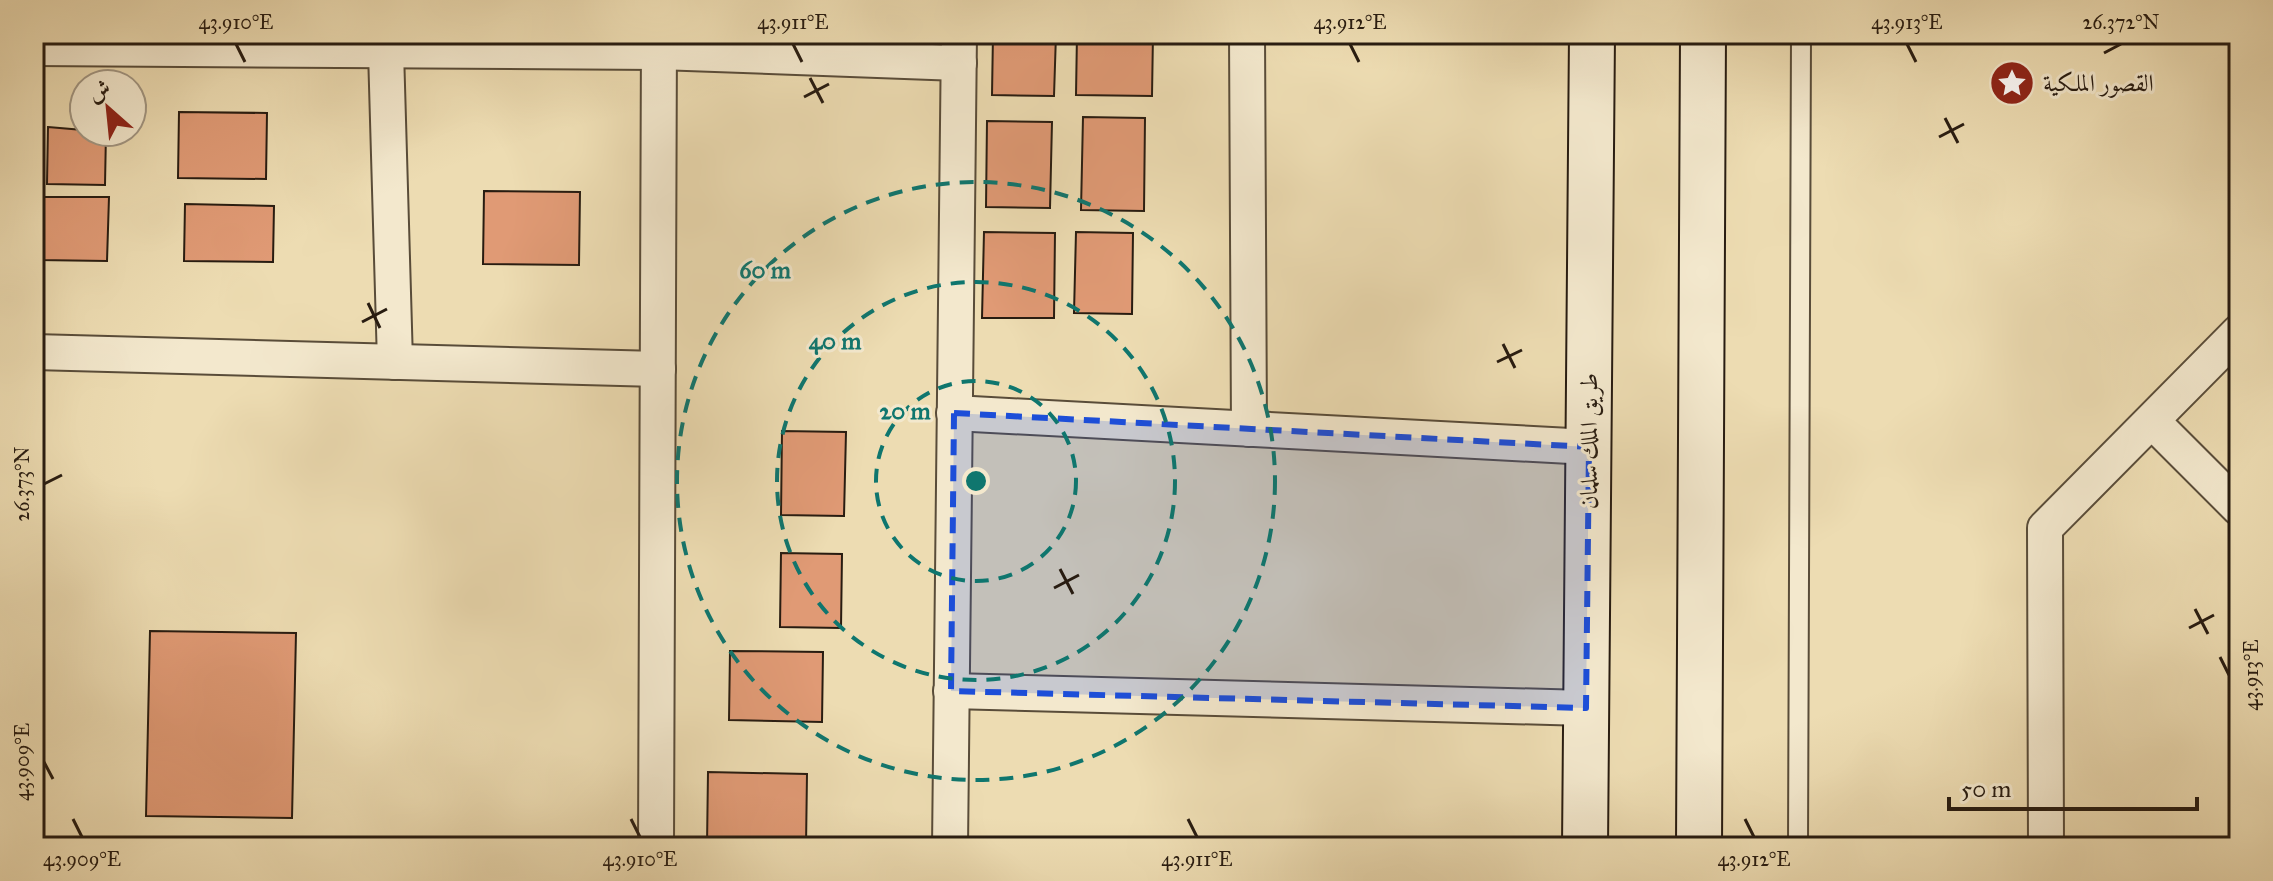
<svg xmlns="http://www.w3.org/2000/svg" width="2273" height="881" font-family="'IM FELL Great Primer',Amiri,serif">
	<rect width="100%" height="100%" fill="#eddcb2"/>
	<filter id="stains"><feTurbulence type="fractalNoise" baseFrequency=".0025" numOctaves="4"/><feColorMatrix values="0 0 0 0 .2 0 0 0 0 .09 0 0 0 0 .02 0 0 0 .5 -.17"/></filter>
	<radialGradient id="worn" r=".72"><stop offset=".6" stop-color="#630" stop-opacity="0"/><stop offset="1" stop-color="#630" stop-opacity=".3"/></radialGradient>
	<g fill="#e09a75" stroke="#281c11" stroke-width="2">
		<polygon points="993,34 1056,34 1054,96 992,95"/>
		<polygon points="1077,34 1153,34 1152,96 1076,95"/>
		<polygon points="179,112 267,113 266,179 178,178"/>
		<polygon points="1083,117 1145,118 1144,211 1081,210"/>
		<polygon points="987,121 1052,122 1050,208 986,207"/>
		<polygon points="48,127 106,132 105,185 47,184"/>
		<polygon points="484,191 580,192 579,265 483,264"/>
		<polygon points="39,197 109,197 107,261 38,260"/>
		<polygon points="185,204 274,206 273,262 184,261"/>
		<polygon points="984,232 1055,233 1054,318 982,318"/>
		<polygon points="1076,232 1133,233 1132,314 1074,313"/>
		<polygon points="782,431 846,432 844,516 781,515"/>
		<polygon points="781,553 842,554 841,628 780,627"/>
		<polygon points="150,631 296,633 292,818 146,816"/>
		<polygon points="730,651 823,652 822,722 729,720"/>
		<polygon points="708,772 807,774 806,846 707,845"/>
	</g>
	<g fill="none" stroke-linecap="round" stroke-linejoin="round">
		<g stroke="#594c39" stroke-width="22">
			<polyline id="service" points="1798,847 1801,34"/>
		</g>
		<g stroke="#594c39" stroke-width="38">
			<g id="minor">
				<polyline points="1247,34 1249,429"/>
				<polyline points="34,48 659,52 959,63"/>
				<polyline points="386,51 395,362"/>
				<polyline points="34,352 658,369"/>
				<polyline points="954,413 1589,447"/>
				<polyline points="2152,421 2239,508"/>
				<polyline points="951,691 1586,708"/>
				<polyline points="656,847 659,34"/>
				<polyline points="950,847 959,34"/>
				<polyline points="2046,847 2045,528 2239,332"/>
			</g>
		</g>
		<g stroke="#281c11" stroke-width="48">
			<g id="secondary">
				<polyline points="1585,847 1592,34"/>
				<polyline points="1699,847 1703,34"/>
			</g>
		</g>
		<use href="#service" stroke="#f3e8cd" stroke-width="18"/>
		<use href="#minor" stroke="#f3e8cd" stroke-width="34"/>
		<use href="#secondary" stroke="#f3e8cd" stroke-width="44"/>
	</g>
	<path fill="#1d4ed8" fill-opacity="0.2" stroke="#1d4ed8" stroke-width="6" stroke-dasharray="16 10" stroke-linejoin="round" d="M954 413 1589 447 1586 708 951 691Z"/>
	<path fill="none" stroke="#281c11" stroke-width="3" d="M236 44 245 62M793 44 802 62M1350 44 1359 62M1907 44 1916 62M2104 53 2121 44M810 78 823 103M804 97 829 84M1945 118 1958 143M1939 137 1964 124M368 303 380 328M362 322 387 309M1503 344 1515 368M1497 362 1522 350M44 484 62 475M1060 569 1073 594M1054 588 1079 575M2195 609 2208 634M2189 628 2214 615M2220 657 2229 675M44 762 53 779M73 819 82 837M631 819 640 837M1188 819 1197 837M1745 819 1754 837"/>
	<g fill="none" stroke="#0f766e" stroke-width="4" stroke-dasharray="14 10">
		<circle cx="976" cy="481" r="100"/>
		<circle cx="976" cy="481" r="199"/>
		<circle cx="976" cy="481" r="299"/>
	</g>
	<defs>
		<g id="sight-disc" transform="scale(2.3)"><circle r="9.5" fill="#8f2418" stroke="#f3e8cd"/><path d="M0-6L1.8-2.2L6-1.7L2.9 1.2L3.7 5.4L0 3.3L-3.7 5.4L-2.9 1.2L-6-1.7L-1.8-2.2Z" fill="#fff"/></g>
	</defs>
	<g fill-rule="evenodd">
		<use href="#sight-disc" x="2012" y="83"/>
	</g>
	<g text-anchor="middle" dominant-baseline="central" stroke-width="6" stroke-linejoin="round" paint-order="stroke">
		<g font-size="24" fill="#281c11" stroke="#f3e8cd" text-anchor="start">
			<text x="2043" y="83">القصور الملكية</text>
		</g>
		<g font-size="24" fill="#281c11" stroke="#f3e8cd">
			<text transform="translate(1589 441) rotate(-90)">طريق الملك سلمان</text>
		</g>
	</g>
	<circle cx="976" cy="481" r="12" fill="#0f766e" stroke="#f3e8cd" stroke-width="4"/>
	<g font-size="24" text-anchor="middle" font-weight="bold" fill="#0f766e" stroke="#f3e8cd" stroke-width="6" stroke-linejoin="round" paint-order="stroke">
		<text x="765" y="278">60 m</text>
		<text x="835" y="349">40 m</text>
		<text x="905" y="419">20 m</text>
	</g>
	<rect width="2273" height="881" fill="none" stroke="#eddcb2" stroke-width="88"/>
	<g transform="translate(108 108) rotate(333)"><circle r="38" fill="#f3e8cd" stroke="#a29682" stroke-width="2"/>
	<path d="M0-6L14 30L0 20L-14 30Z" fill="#8f2418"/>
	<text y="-12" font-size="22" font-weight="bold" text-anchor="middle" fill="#281c11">ش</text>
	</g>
	<path d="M1949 797v12h248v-12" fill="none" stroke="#281c11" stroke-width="4"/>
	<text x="1961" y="797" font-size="24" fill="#281c11" stroke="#f3e8cd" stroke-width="6" paint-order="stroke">50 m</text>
	<rect x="44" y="44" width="2185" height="793" fill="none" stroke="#281c11" stroke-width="3"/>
	<g font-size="20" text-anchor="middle" fill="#281c11">
		<text x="236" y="29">43.910°E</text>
		<text x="793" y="29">43.911°E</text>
		<text x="1350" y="29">43.912°E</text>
		<text x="1907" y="29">43.913°E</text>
		<text x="2121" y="29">26.372°N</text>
		<text transform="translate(22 484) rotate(-90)" y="7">26.373°N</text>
		<text transform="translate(2251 675) rotate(-90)" y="7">43.913°E</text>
		<text transform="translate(22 762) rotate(-90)" y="7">43.909°E</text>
		<text x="82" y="866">43.909°E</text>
		<text x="640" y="866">43.910°E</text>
		<text x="1197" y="866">43.911°E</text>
		<text x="1754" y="866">43.912°E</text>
	</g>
	<rect width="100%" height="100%" filter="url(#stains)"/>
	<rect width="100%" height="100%" fill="url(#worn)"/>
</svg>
